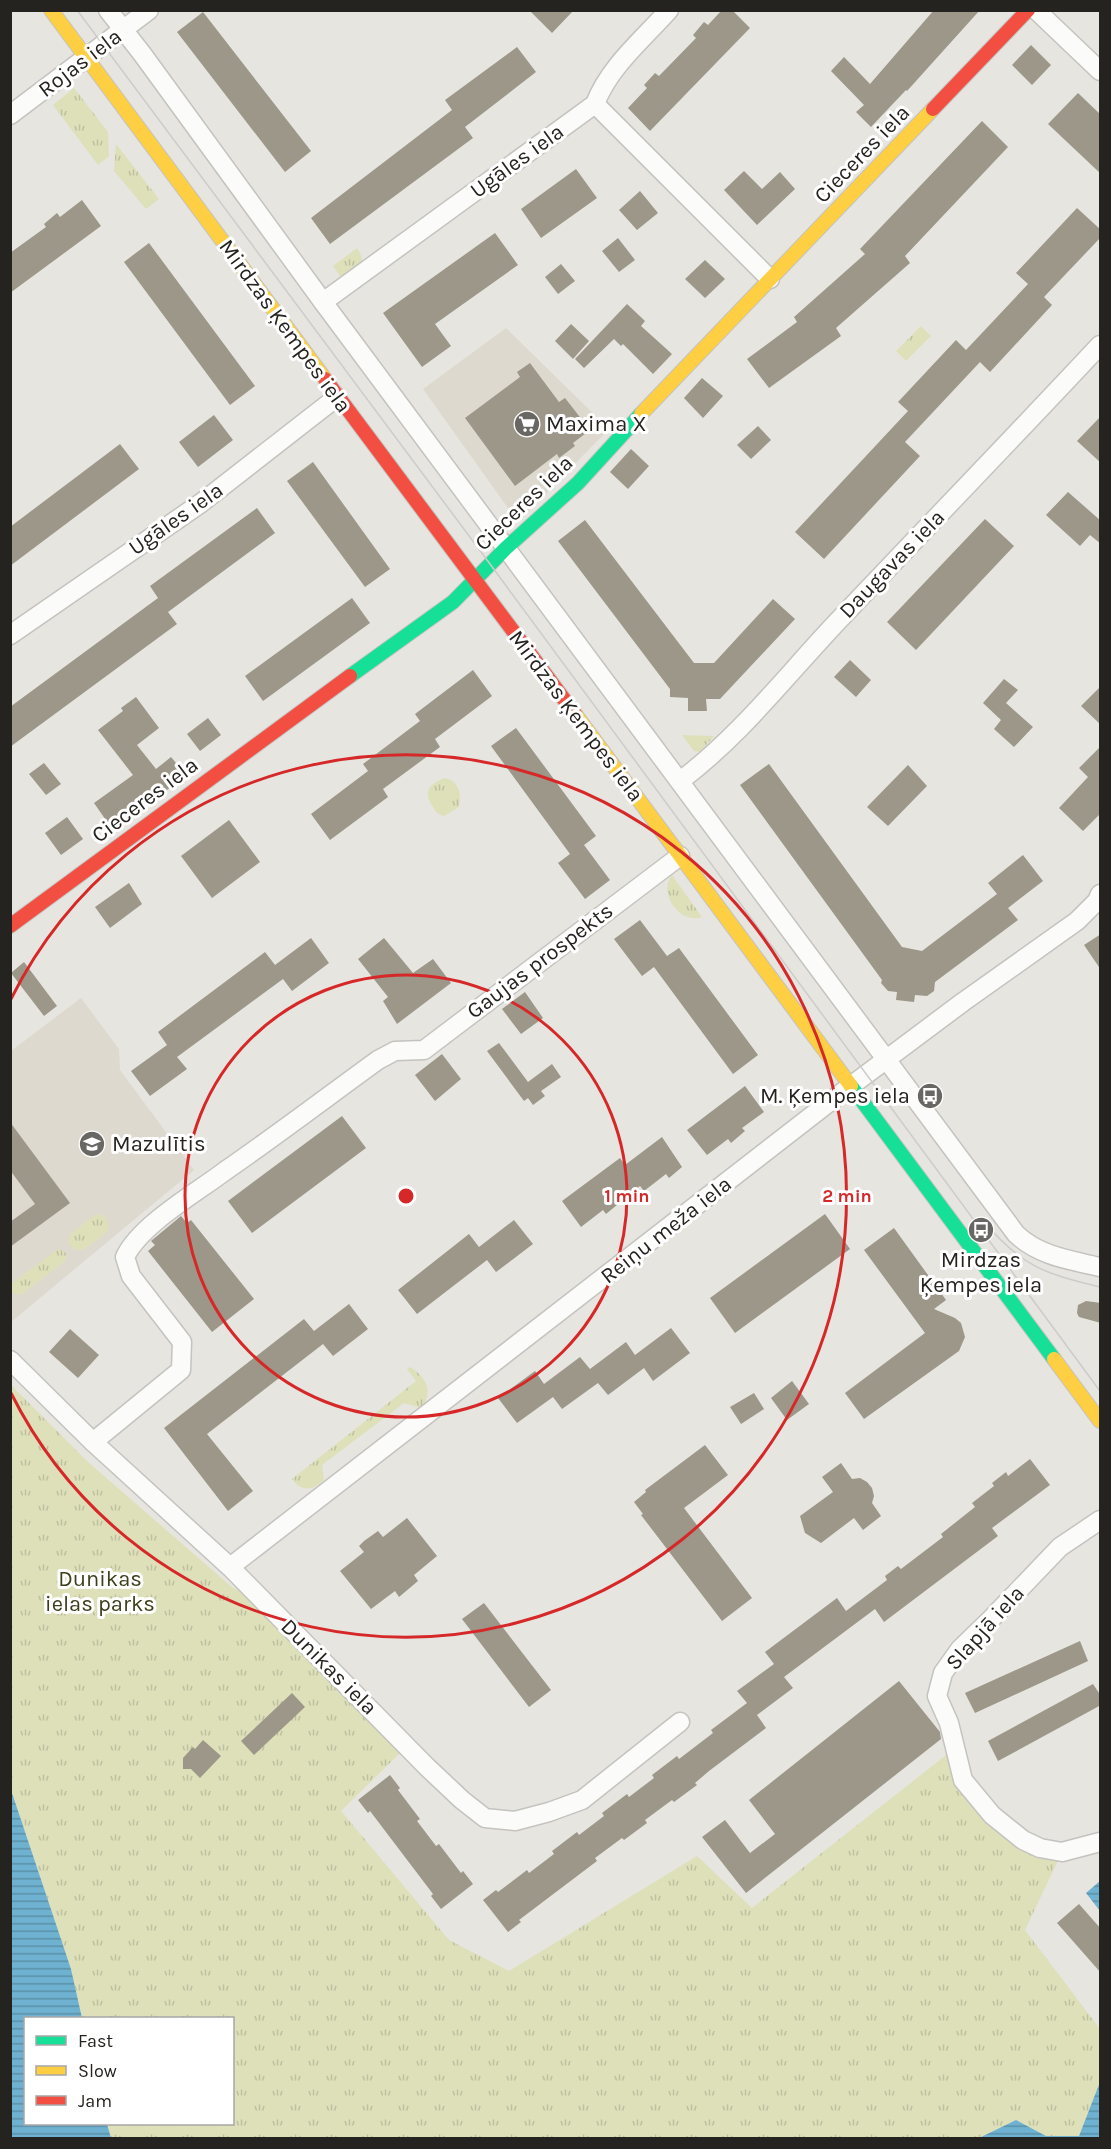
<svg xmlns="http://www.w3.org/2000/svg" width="1111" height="2149" font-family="Karla,sans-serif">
	<defs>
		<pattern id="grass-tufts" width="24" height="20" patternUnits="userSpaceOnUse" patternTransform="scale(1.5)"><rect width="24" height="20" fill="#dee0ba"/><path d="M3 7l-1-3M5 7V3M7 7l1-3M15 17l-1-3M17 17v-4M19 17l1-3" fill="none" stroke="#bec0a0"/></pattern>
		<pattern id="water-rules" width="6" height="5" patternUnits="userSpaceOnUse" patternTransform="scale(1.5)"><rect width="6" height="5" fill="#6fb1d0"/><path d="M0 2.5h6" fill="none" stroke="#5b90a8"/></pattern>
	</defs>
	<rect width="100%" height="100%" fill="#e6e5e0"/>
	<g fill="#ded9cf">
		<polygon points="506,328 609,429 518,522 423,389"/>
		<polygon points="81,998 119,1049 120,1070 194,1170 11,1322 11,1051"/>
	</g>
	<g fill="url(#grass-tufts)">
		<polygon points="74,88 108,132 109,156 98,165 53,105"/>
		<polygon points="116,144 159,199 146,209 114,171"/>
		<path d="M357 248C369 267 357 269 342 279L333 266Z"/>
		<polygon points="921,326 931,336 906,361 896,351"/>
		<polygon points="682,735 714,736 700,752 694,751"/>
		<path d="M444 778C459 780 462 794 459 807L444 816C438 814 436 813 433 807 423 792 428 785 444 778Z"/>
		<path d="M672 875 702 917C681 925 657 894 672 875Z"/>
		<polygon points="96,1214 105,1216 109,1227 106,1233 83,1250 74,1249 68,1243 70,1234"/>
		<polygon points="58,1249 65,1252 67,1256 65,1261 21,1295 11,1293 11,1284"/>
		<path d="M410 1367C427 1378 434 1392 421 1408L404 1403 322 1465 324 1480C313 1490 302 1493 292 1479L416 1381 407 1369Z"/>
		<polygon points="10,1384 88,1462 233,1588 246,1593 403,1750 341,1811 449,1940 509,1971 697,1856 752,1908 955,1748 992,1815 1062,1852 1025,1930 1100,2029 1100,2082 1079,2136 1046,2136 1016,2120 979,2138 111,2138 107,2124 232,2124 232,2018 82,2018 71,1969 11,1790"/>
	</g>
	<g fill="url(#water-rules)">
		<polygon points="11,1790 71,1969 82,2018 26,2018 26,2124 107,2124 111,2138 11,2138"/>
		<polygon points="1100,1881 1100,1911 1086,1893"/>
		<polygon points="1100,2082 1100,2138 979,2138 1016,2120 1046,2136 1079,2136"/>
	</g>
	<g fill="#9c9788">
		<polygon points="529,10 574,10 552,33"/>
		<polygon points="722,10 732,10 750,28 650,131 628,108 647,88 644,85 655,73 659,76 696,38 693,35 704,22 708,25"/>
		<polygon points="934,10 980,10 907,91 906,90 871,127 856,112 864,105 831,71 844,57 870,84"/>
		<polygon points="203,12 311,151 285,172 177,32"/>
		<polygon points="1031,45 1051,65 1032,85 1012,65"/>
		<polygon points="517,47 536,72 465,127 473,138 330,244 311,218 452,110 445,100"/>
		<polygon points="1078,93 1101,115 1101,174 1048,124"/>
		<polygon points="982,121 1008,147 905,256 910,263 836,328 841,336 769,388 747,359 797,322 794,317 865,254 860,249"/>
		<polygon points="576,169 597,198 541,238 521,209"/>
		<polygon points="744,171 762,189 780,172 795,189 757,225 724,190"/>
		<polygon points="640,191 658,213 637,230 619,210"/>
		<polygon points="82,200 101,226 10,293 10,253 46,227 44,224 57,213 60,217"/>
		<polygon points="1077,208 1101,230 1101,237 1044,297 1052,305 990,372 980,362 905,442 920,456 824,559 795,532 908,411 898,402 956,340 966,350 1028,284 1016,273"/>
		<polygon points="495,233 518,265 435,324 451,346 422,367 383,313"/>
		<polygon points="618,238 635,260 619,272 602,251"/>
		<polygon points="149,243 255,386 230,405 124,262"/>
		<polygon points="705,260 725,279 705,298 685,279"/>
		<polygon points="561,264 575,281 558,294 545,277"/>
		<polygon points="627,304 645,321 641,326 672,354 653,374 623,344 621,346 614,339 584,368 575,359"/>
		<polygon points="571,324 589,341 573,359 555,341"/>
		<polygon points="530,363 559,402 565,398 590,430 573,443 575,446 559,458 557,454 515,486 465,418 520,377 517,372"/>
		<polygon points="702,378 723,396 703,418 684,398"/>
		<polygon points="214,415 233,440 198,467 179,442"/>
		<polygon points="1101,416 1101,463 1077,441"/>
		<polygon points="758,426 771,440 751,459 737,445"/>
		<polygon points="120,444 139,469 10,566 10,527"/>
		<polygon points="631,449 649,466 628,489 610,472"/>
		<polygon points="313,462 390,569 365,587 287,481"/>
		<polygon points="1068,492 1101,521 1101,544 1090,535 1080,546 1046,515"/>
		<polygon points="257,508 275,533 168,612 177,624 10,747 10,707 158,598 150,586"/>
		<polygon points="985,519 1014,546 916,650 887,622"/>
		<polygon points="585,520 694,663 714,663 773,599 795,619 720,699 706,699 707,711 688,711 688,698 670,697 670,689 558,541"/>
		<polygon points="352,598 370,623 263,701 245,676"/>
		<polygon points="850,660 871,680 856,697 834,677"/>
		<polygon points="473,670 492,696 435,739 440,747 383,789 388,797 330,840 311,814 368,771 363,764 420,721 415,714"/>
		<polygon points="1004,679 1018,690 1006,703 1033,727 1014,747 994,729 1001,720 983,703"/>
		<polygon points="1101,686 1101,725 1081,706"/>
		<polygon points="136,697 159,728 137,745 156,769 171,757 186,775 153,801 151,797 110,826 94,803 133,775 98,730 123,711 121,708"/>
		<polygon points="208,718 221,735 200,751 187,734"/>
		<polygon points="516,728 596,836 584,845 610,880 585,899 558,863 570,854 491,746"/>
		<polygon points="1101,746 1101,813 1083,831 1059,808 1088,777 1079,768"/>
		<polygon points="44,763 61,784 46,795 29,774"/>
		<polygon points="769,764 902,947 922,951 997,894 988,883 1023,855 1043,881 1008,908 1018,920 935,982 934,991 927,996 915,995 914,1002 896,1000 897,992 888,991 881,983 882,980 740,785"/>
		<polygon points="908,765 927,786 888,826 867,807"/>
		<polygon points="67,817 83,839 61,855 45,833"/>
		<polygon points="229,820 260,862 212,898 181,856"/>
		<polygon points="129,883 142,904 110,928 95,907"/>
		<polygon points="640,920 667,956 679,948 758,1055 733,1074 654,967 642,976 614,939"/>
		<polygon points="1101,934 1101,970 1084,945"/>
		<polygon points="311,938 329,963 292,991 283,979 177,1057 187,1069 150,1096 131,1071 167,1045 158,1032 265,952 275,965"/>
		<polygon points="384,938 413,973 433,959 451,983 397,1024 383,1001 388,997 358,959"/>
		<polygon points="24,962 57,1006 44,1016 11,973"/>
		<polygon points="525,992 543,1018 521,1034 502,1009"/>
		<polygon points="499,1043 528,1082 552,1064 561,1077 541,1091 545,1096 533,1105 528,1098 524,1101 487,1051"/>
		<polygon points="442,1054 461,1079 435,1101 415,1075"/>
		<polygon points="745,1086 764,1112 742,1128 745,1131 731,1143 728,1139 707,1155 687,1130"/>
		<polygon points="342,1116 366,1148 252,1233 228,1201"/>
		<polygon points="10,1122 70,1203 10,1247 10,1222 35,1204 10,1170"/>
		<polygon points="662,1137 682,1167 669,1178 666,1174 644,1191 640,1186 606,1214 603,1210 581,1227 562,1201 620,1158 625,1165"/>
		<polygon points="825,1214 850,1249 735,1333 710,1298"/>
		<polygon points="181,1216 187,1223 191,1220 254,1299 212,1332 148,1251 155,1245 151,1241"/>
		<polygon points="514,1220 533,1244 496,1272 487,1260 417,1314 398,1290 469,1234 479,1247"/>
		<polygon points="894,1228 946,1300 934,1309 955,1318 961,1323 965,1337 959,1351 864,1419 845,1393 925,1333 864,1250"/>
		<polygon points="1086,1301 1101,1303 1101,1323 1079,1317 1077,1313 1078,1305"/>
		<polygon points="349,1304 368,1329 333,1356 323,1344 207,1434 253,1491 228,1511 164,1428 304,1319 314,1331"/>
		<polygon points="671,1328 690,1353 653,1381 644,1368 608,1395 598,1383 562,1409 553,1397 517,1423 498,1398 535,1371 544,1384 580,1357 590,1369 626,1342 635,1355"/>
		<polygon points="70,1329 99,1355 78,1378 49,1352"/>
		<polygon points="792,1381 809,1404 787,1420 771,1398"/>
		<polygon points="754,1393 764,1409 741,1424 730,1407"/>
		<polygon points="705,1445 728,1475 684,1508 752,1598 722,1621 641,1515 643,1514 634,1502 646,1492 645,1490"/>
		<polygon points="1030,1459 1050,1485 992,1528 998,1536 884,1622 875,1609 784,1677 793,1688 757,1715 766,1728 709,1771 695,1783 697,1785 674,1802 672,1800 645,1820 647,1823 624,1840 622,1838 595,1858 597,1861 519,1920 521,1922 508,1932 483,1900 496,1890 498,1892 527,1870 529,1873 554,1854 552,1851 577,1832 579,1835 604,1816 602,1813 627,1794 629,1797 654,1778 652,1775 677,1756 679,1759 713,1733 711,1730 747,1703 737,1691 774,1664 765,1652 837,1598 846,1611 887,1580 885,1576 898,1566 901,1569 943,1537 941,1534 975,1507 972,1503 994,1486 992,1483 1006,1472 1008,1476"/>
		<polygon points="841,1463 852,1479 860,1478 867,1482 872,1488 874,1496 872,1503 881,1516 863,1530 854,1518 821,1543 805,1533 800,1516 833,1492 822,1477"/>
		<polygon points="407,1518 437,1556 414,1575 418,1581 399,1597 395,1591 371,1609 340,1571 364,1552 359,1546 364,1541 378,1531 383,1537"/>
		<polygon points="484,1603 551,1690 529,1707 462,1619"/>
		<polygon points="1080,1641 1088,1661 975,1713 965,1693"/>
		<polygon points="899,1681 940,1732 941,1739 746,1893 702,1837 725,1820 750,1853 775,1834 749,1800"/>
		<polygon points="1093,1684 1101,1696 1101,1705 998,1761 988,1741"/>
		<polygon points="292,1693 305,1707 254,1755 241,1741"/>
		<polygon points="203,1740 221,1756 200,1778 191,1769 183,1769 183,1758 193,1747 195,1749"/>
		<polygon points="390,1775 400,1788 398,1790 420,1819 417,1821 436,1846 439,1844 461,1873 463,1871 473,1884 441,1909 431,1896 433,1894 370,1811 368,1813 358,1800"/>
		<polygon points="1079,1904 1101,1929 1101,1973 1057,1923"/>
	</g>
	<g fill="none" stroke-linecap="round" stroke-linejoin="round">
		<g stroke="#c4c3bf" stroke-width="21">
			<g id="street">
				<path d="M108 10 143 55 323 302 1016 1234C1039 1256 1070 1260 1100 1267"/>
				<polyline points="1036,10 1100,71"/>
				<polyline points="595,104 770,279"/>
				<polyline points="10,115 149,10"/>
				<path d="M323 302 595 104C609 67 643 39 669 10"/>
				<polyline points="10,635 201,503 337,397"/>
				<path d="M680 781C740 736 786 676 837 622 924 530 1013 438 1100 345"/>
				<polyline points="10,1360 93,1442 230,1567 427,1767 462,1800 485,1818 515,1821 549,1812 582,1800 680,1722"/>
				<path d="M93 1442 181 1370 182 1342 131 1276 125 1257C140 1225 196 1193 225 1171 277 1135 327 1097 378 1060L395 1051 424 1050 680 856"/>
				<polyline points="1100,1520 1060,1547 990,1620 960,1649 943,1673 937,1696 949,1723 963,1780 992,1815 1023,1840 1040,1848 1062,1852 1100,1842"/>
				<polyline points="230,1567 836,1097 963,1002 1077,921 1097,901 1100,894"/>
			</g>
		</g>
		<g stroke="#c4c3bf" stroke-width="16">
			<g id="fast">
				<polyline points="350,676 453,602 506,548 578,483 641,414"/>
				<polyline points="851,1086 1054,1359"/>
			</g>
		</g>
		<g stroke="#c4c3bf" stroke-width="16">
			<g id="slow">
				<polyline points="51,10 325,379"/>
				<polyline points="641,414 933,109"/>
				<polyline points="575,714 851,1086"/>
				<polyline points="1054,1359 1100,1421"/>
			</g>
		</g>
		<g stroke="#c4c3bf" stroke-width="16">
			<g id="jam">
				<polyline points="933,109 1028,10"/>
				<polyline points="325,379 575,714"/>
				<polyline points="10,926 350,676"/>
			</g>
		</g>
		<use href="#street" stroke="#fbfbfa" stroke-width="18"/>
		<use href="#fast" stroke="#16e098" stroke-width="14"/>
		<use href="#slow" stroke="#ffcf43" stroke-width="14"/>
		<use href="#jam" stroke="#f24e42" stroke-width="14"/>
		<g stroke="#cccccb" stroke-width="1.5">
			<polyline points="77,10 490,564 1100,1391"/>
			<path d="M985 1223C1024 1268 1044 1273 1100 1287"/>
		</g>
	</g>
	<g fill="none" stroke="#d62828" stroke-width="3">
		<circle cx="406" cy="1196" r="221"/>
		<path d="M11 999A441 441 0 1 1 11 1393"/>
	</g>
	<defs>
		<g id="supermarket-disc" transform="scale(1.35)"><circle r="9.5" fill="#696763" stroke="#fff"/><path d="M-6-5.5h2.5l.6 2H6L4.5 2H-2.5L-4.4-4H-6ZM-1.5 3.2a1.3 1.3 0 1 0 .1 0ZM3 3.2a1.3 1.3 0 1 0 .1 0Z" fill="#fff"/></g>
		<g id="bus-disc" transform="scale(1.35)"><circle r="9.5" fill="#696763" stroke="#fff"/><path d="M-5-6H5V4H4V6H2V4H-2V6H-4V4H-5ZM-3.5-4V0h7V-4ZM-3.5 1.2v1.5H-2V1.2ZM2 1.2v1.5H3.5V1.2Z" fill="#fff"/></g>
		<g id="school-disc" transform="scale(1.35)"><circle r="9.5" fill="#696763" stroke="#fff"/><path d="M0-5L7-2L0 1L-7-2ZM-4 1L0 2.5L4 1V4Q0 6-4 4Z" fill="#fff"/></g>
	</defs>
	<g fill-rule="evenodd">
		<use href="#supermarket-disc" x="527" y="424"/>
		<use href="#bus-disc" x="930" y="1096"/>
		<use href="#school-disc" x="92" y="1144"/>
		<use href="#bus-disc" x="981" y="1230"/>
	</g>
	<g text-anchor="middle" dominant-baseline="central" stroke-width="6" stroke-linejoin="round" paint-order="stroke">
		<g font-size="22" fill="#252320" stroke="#fff">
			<text transform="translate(80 63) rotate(-37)">Rojas iela</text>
			<text transform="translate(862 154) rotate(-46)">Cieceres iela</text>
			<text transform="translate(517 161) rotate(-36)">Ugāles iela</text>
			<text transform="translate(285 326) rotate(54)">Mirdzas Ķempes iela</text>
			<text transform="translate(524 503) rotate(-44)">Cieceres iela</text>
			<text transform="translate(176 519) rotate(-35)">Ugāles iela</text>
			<text transform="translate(892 564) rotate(-46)">Daugavas iela</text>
			<text transform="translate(576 716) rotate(53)">Mirdzas Ķempes iela</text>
			<text transform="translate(145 800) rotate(-37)">Cieceres iela</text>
			<text transform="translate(540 961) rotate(-37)">Gaujas prospekts</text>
			<text transform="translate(666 1230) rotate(-38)">Reiņu meža iela</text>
			<text transform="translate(985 1628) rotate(-48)">Slapjā iela</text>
			<text transform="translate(329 1667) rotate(45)">Dunikas iela</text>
		</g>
		<g font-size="22" fill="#252320" stroke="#fff" text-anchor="start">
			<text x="546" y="424">Maxima X</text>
			<text x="910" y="1096" text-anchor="end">M. Ķempes iela</text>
			<text x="112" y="1144">Mazulītis</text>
			<text x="981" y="1260" text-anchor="middle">Mirdzas<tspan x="981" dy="25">Ķempes iela</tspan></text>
		</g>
		<g font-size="22" fill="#3d3f1a" stroke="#fff">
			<text x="100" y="1579">Dunikas<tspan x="100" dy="25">ielas parks</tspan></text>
		</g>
	</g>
	<circle cx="406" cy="1196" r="9" fill="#d62828" stroke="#fff" stroke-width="3"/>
	<g font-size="18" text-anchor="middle" font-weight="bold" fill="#d62828" stroke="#fff" stroke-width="6" stroke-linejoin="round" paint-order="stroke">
		<text x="627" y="1202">1 min</text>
		<text x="847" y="1202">2 min</text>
	</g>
	<rect width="1111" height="2149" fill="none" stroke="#252320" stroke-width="24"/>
	<rect x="24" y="2017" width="210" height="108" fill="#ffffff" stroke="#a8a7a6" stroke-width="1.5"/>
	<rect x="36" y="2036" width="30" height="9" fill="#16e098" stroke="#a8a7a6" stroke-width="1.5"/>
	<text x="78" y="2047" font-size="18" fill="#252320">Fast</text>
	<rect x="36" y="2066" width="30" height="9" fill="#ffcf43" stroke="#a8a7a6" stroke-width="1.5"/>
	<text x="78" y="2077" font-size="18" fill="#252320">Slow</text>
	<rect x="36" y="2096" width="30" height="9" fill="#f24e42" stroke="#a8a7a6" stroke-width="1.5"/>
	<text x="78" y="2107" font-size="18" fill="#252320">Jam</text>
</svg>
